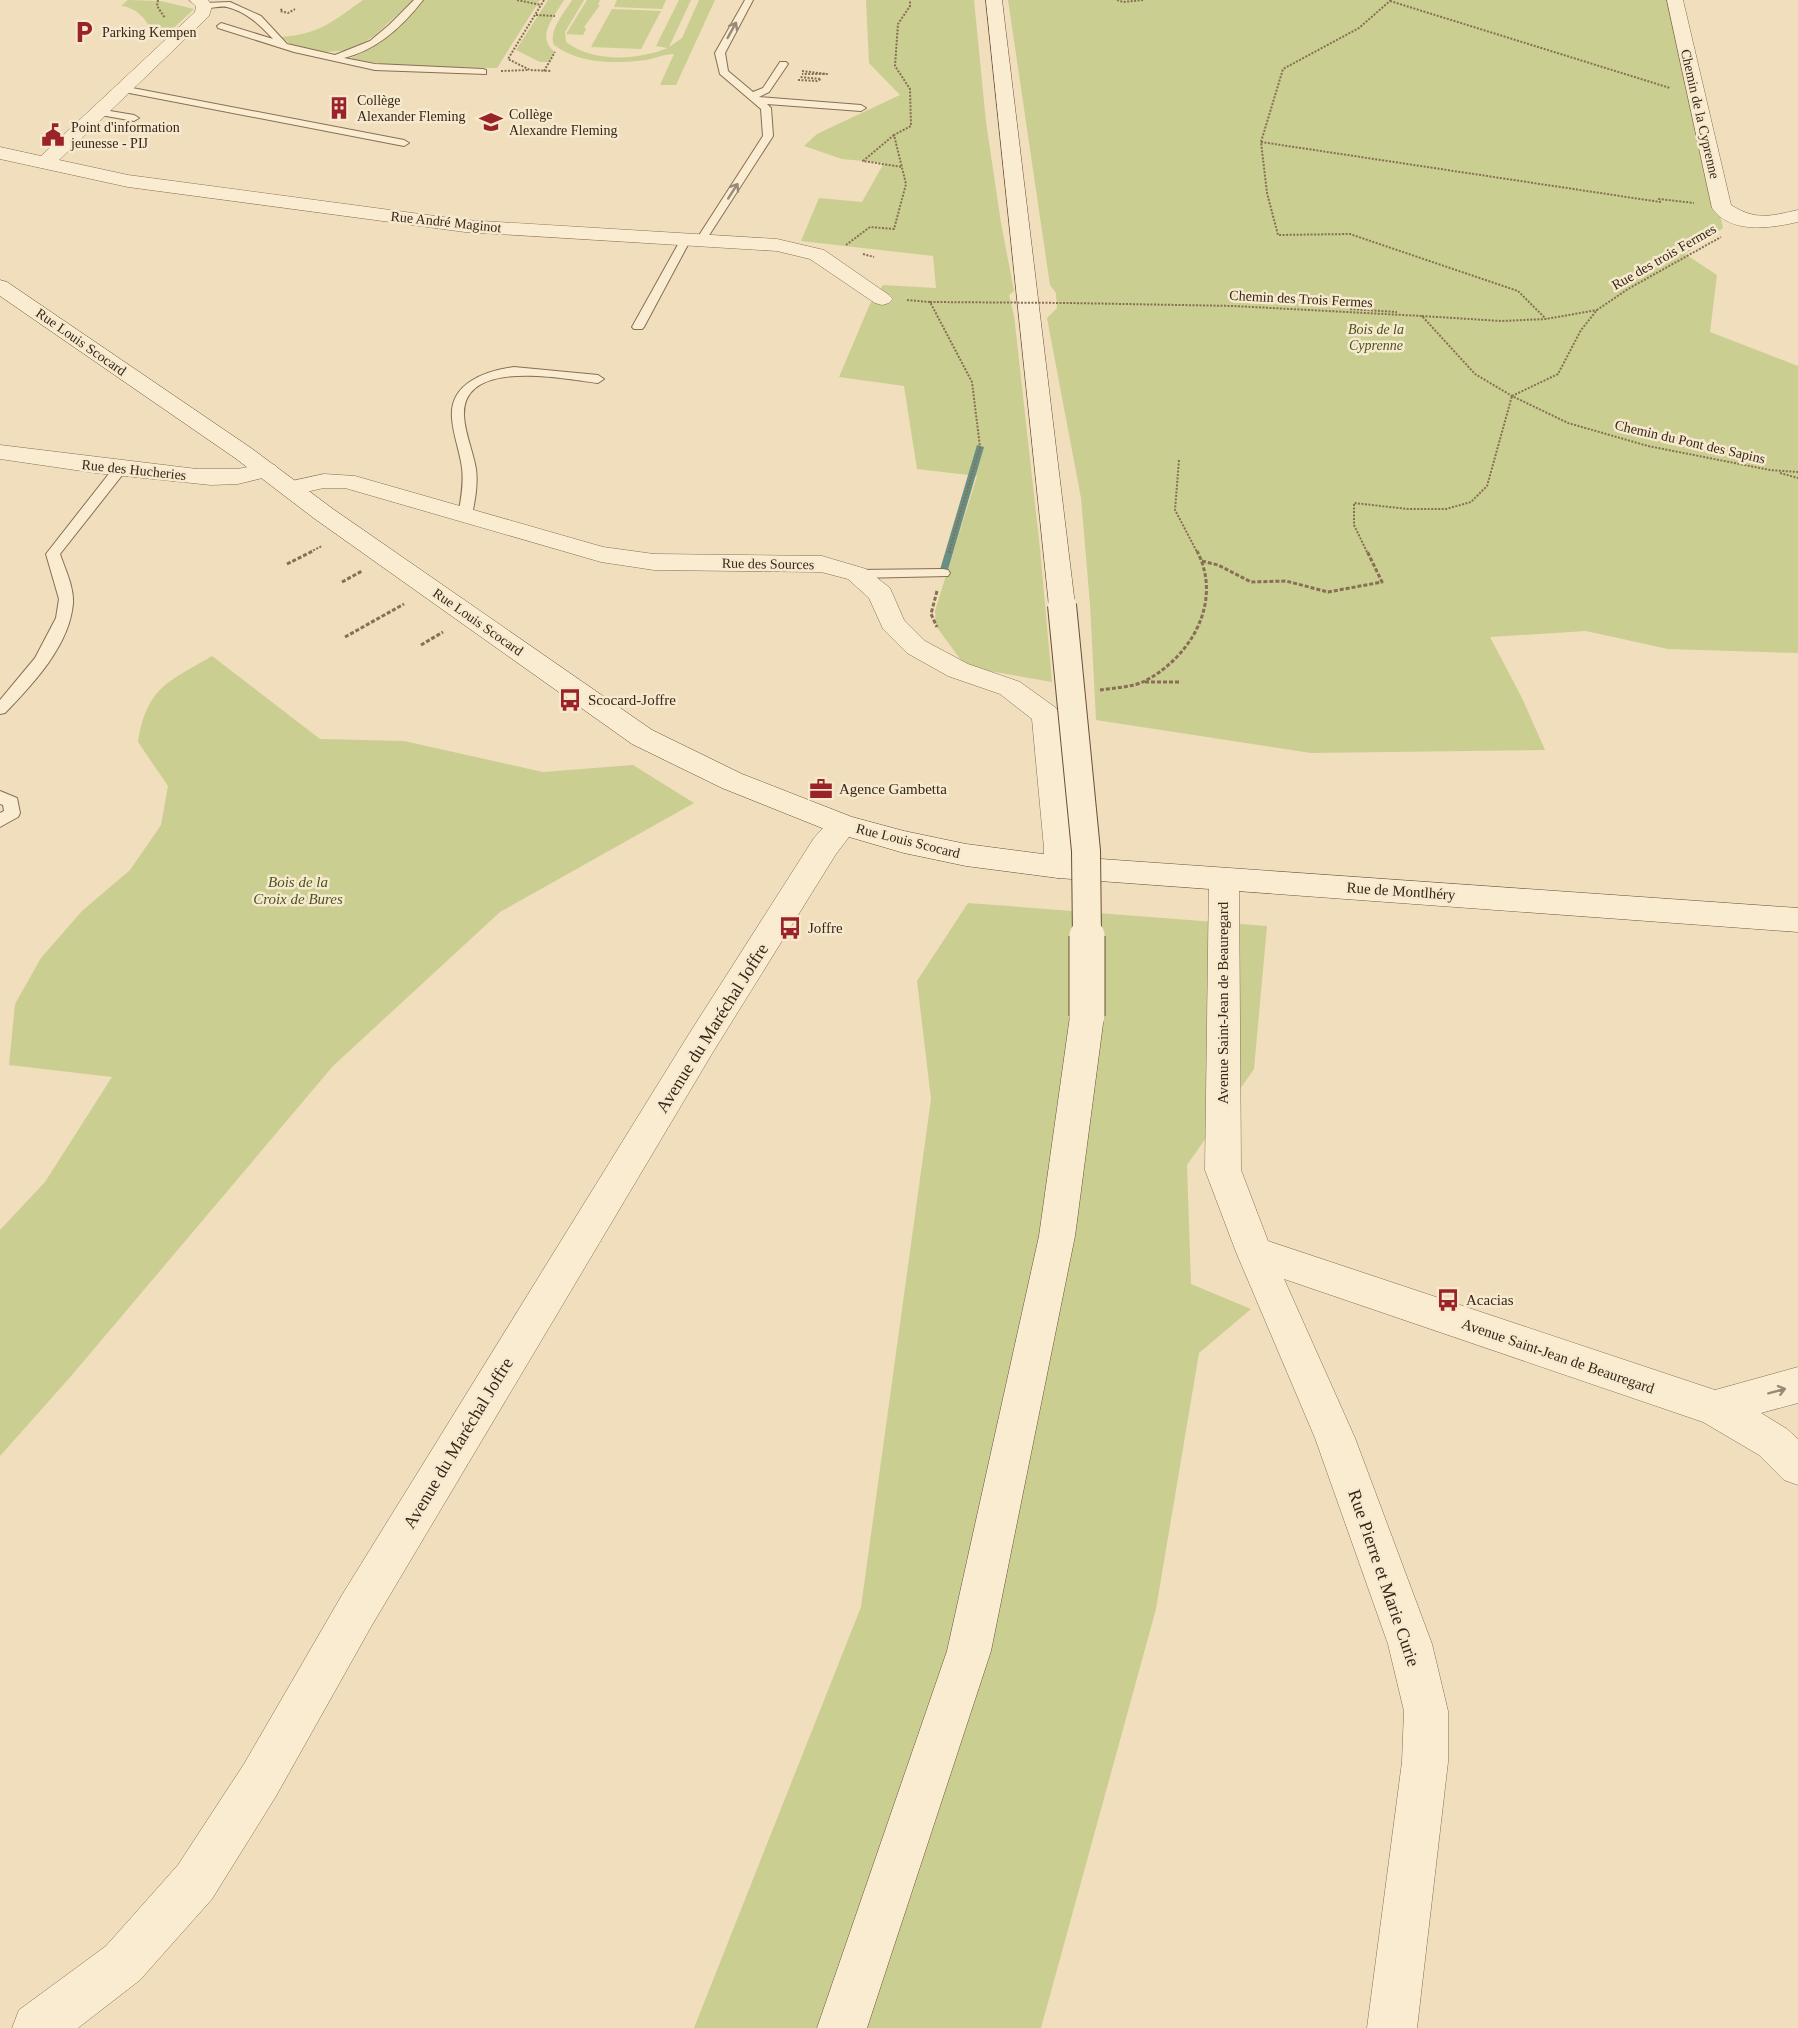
<svg xmlns="http://www.w3.org/2000/svg" width="1798" height="2028" font-family="Georgia,serif">
	<rect width="100%" height="100%" fill="#f0debd"/>
	<g fill="#cace91">
		<path d="M128 0 161 1 194 9 165 36 152 31C146 19 136 7 121 6Z"/>
		<path d="M363 0H413L375 35 353 50 325 52 292 45 281 37C320 34 332 22 363 0Z"/>
		<path d="M424 0H540L497 68 408 67 349 59C381 46 397 18 424 0Z"/>
		<path d="M548 0H564C554 17 535 37 555 52L549 62H540L516 50Z"/>
		<path d="M572 0H584L565 32 566 42C593 63 638 60 668 48L656 46 679 0H691L669 47 682 38 699 0H715L676 85H660L674 54C665 54 656 58 646 60 615 64 580 64 554 45 548 31 565 12 572 0Z"/>
		<polygon points="587,0 600,0 598,5 600,5 584,27 586,29 583,35 566,34"/>
		<polygon points="617,0 666,0 662,9 614,7"/>
		<polygon points="866,0 974,0 986,122 1001,223 1014,291 1009,295 1014,315 1040,549 1052,682 966,667 936,626 935,611 977,476 917,469 904,386 839,377 870,304 883,285 936,288 933,256 801,241 819,198 862,202 884,163 842,159 804,146 817,134 900,95 869,63"/>
		<polygon points="1008,0 1675,0 1723,228 1685,254 1717,275 1710,332 1798,366 1798,653 1668,649 1586,631 1490,637 1522,698 1545,750 1311,753 1096,720 1090,604 1081,498 1047,318 1057,308 1056,293 1050,285"/>
		<polygon points="612,9 661,11 641,49 591,47"/>
		<path d="M212 656 320 739 404 741 543 772 633 765 694 803 500 912 333 1066 72 1375 0 1456V1230L45 1182 112 1077 9 1065 15 1004 41 958 82 911 130 870 161 825 168 786 138 742C147 687 168 682 212 656Z"/>
		<polygon points="968,903 1267,926 1254,1069 1187,1165 1191,1284 1251,1309 1199,1353 1156,1609 1041,2028 694,2028 861,1607 931,1099 917,981"/>
	</g>
	<g fill="none" stroke-linecap="round" stroke-linejoin="round">
		<polygon fill="#688f83" fill-rule="evenodd" points="977,445 984,447 947,573 946,575 940,575 939,573"/>
		<g stroke="#886e55" stroke-width="2">
			<g id="lane">
				<path d="M414 0H423C403 26 377 50 344 58L375 64 483 69 486 70V74L375 70 294 52 218 28 217 26 221 23 273 39C260 25 247 12 227 7 218 5 208 11 200 6L204 3 230 2 261 16 287 44 335 55 370 41 389 25Z"/>
				<polygon points="745,0 753,0 725,53 728,71 753,92 763,88 780,62 786,62 788,64 769,92 759,97 861,105 866,108 861,111 767,104 771,108 773,136 706,240 701,243 696,240 763,136 761,109 720,74 715,53"/>
				<polygon points="122,86 404,140 409,143 404,146 119,91 119,87"/>
				<polygon points="98,109 134,115 139,118 134,121 95,114 93,112"/>
				<polygon points="686,236 691,239 644,327 642,329 634,329 632,327 681,239"/>
				<path d="M514 367 598 375 604 379 598 383C565 379 461 357 464 416 465 434 473 451 476 469 478 485 475 500 472 515L465 519 460 518 458 515C461 500 464 484 462 468 460 451 453 435 452 418 449 383 486 371 514 367Z"/>
				<path d="M120 465 127 469 60 554C65 569 74 587 73 603 70 645 33 684 5 713L0 714V700L35 658 56 618 59 599 46 554 115 466Z"/>
				<polygon points="943,569 948,570 950,573 948,576 857,578 850,574 857,570"/>
				<polygon points="0,791 17,798 20,813 18,817 0,827 0,813 4,811 3,805 0,804"/>
			</g>
		</g>
		<g stroke="#886e55" stroke-width="1">
			<g id="street">
				<polygon points="189,0 208,0 212,6 209,16 59,160 128,175 465,220 777,239 824,250 889,295 893,299 889,303 882,305 875,303 810,259 777,251 465,232 128,187 0,159 0,147 41,156 195,12 196,6"/>
				<path d="M1667 0H1683L1731 205C1756 221 1771 216 1798 210V222C1771 228 1731 235 1712 208Z"/>
				<polygon points="0,445 197,469 238,469 267,463 275,465 279,470 275,475 238,484 211,485 96,473 0,459"/>
				<polygon points="324,474 355,476 603,547 654,554 822,556 866,569 890,588 904,620 925,641 968,664 1020,682 1056,708 1060,715 1074,848 1073,867 1069,875 1058,878 1047,875 1043,867 1044,848 1032,719 1000,694 948,676 907,653 883,629 869,598 848,579 821,572 654,570 601,562 345,488 324,488 292,495 283,493 280,488 283,483"/>
				<polygon points="843,815 854,818 858,825 836,854 713,1052 372,1625 276,1796 212,1899 140,1980 78,2028 12,2028 19,2010 106,1946 178,1865 244,1764 342,1595 689,1034 814,838 832,818"/>
				<polygon points="1224,868 1235,871 1239,879 1241,1170 1268,1241 1715,1390 1798,1367 1798,1403 1761,1413 1787,1429 1798,1439 1798,1485 1784,1480 1759,1455 1703,1422 1284,1279 1355,1438 1432,1644 1448,1711 1448,1762 1417,2028 1367,2028 1402,1762 1404,1711 1388,1644 1315,1438 1236,1252 1205,1170 1209,879 1213,871"/>
			</g>
		</g>
		<g stroke="#6a4f39" stroke-width="1">
			<g id="secondary">
				<polygon points="986,0 1002,0 1075,605 1071,611 1062,613 1053,611 1049,605"/>
				<polygon points="0,280 7,282 251,448 333,509 652,730 742,774 852,817 904,831 966,844 1058,856 1798,908 1798,932 1058,878 966,866 904,853 832,832 722,788 632,744 315,519 235,458 0,296"/>
				<polygon points="1087,1003 1099,1007 1104,1016 1075,1236 991,1651 867,2028 817,2028 947,1651 1039,1236 1070,1016 1075,1007"/>
			</g>
		</g>
		<g stroke="#886e55" stroke-width="2" stroke-dasharray="2 1.5" stroke-linecap="butt">
			<polyline points="158,0 157,6 165,18"/>
			<polyline points="517,0 541,5"/>
			<polyline points="544,0 508,59 530,70 551,71"/>
			<polyline points="1117,0 1123,2 1143,0"/>
			<polyline points="1391,0 1359,28 1283,69 1261,142 1267,193 1278,235 1350,234 1518,291 1546,319"/>
			<polyline points="1390,1 1670,88"/>
			<polyline points="282,9 280,11 288,13 295,9"/>
			<polyline points="536,15 555,16"/>
			<polyline points="501,71 529,70"/>
			<polyline points="544,71 555,52"/>
			<polyline points="802,71 827,74 802,74"/>
			<polyline points="798,80 817,81 821,79 800,77"/>
			<polyline points="894,135 863,161 902,167"/>
			<polyline points="1261,142 1660,202 1659,199 1694,203"/>
			<polyline points="846,245 870,227 894,229 906,184 894,135 911,126 910,89 895,66 898,24 910,6 910,0"/>
			<polyline points="863,254 874,257"/>
			<polyline points="907,300 930,302 972,382 980,447 949,552"/>
			<polyline points="1070,303 1234,306 1422,316 1475,374 1512,396 1568,423 1648,446 1770,470 1798,472"/>
			<polyline points="1350,309 1397,312"/>
			<polyline points="1422,316 1501,321 1546,319 1597,310"/>
			<polyline points="1512,396 1558,374 1581,330 1597,310 1628,289 1721,237"/>
			<polyline points="1179,460 1175,510 1197,552"/>
			<polyline points="1780,473 1798,478"/>
			<polyline points="310,552 322,546"/>
			<polyline points="1367,552 1354,525 1354,503 1408,509 1446,509 1471,502 1487,486 1512,396"/>
		</g>
		<g stroke="#886e55" stroke-width="3" stroke-dasharray="4 2" stroke-linecap="butt">
			<polyline points="949,553 950,551"/>
			<polyline points="1202,561 1218,565 1251,582 1286,581 1328,592 1382,582 1367,551"/>
			<polyline points="287,564 313,551"/>
			<polyline points="342,582 362,571"/>
			<polyline points="937,591 931,614 937,627"/>
			<polyline points="345,637 404,604"/>
			<polyline points="421,645 443,632"/>
			<polyline points="1145,682 1181,682"/>
			<path d="M1100 690C1114 688 1133 687 1145 681 1192 656 1223 601 1197 551"/>
		</g>
		<use href="#lane" fill="#faecd1" fill-rule="evenodd"/>
		<use href="#street" fill="#faecd1" fill-rule="evenodd"/>
		<use href="#secondary" fill="#faecd1" fill-rule="evenodd"/>
		<g stroke="#6a4f39" stroke-width="30" stroke-linecap="butt">
			<polyline id="secondary-bridge-far1" points="1062,605 1086,851 1087,938"/>
		</g>
		<g stroke="#6a4f39" stroke-width="37" stroke-linecap="butt">
			<polyline id="secondary-bridge" points="1087,936 1087,1016"/>
		</g>
		<polyline stroke="#886e55" stroke-width="2" stroke-dasharray="2 1.5" stroke-linecap="butt" points="930,302 1070,303"/>
		<use href="#secondary-bridge-far1" stroke="#faecd1" stroke-width="28"/>
		<use href="#secondary-bridge" stroke="#faecd1" stroke-width="35"/>
	</g>
	<defs><path id="oneway-shaft" d="M-6 0H5M1.5-3L5.5 0L1.5 3" fill="none" stroke-width="1.6" stroke-linecap="round" stroke-linejoin="round" transform="scale(1.5)"/></defs>
	<g stroke="#988a76">
		<use href="#oneway-shaft" transform="translate(732 30) rotate(-61)"/>
		<use href="#oneway-shaft" transform="translate(733 191) rotate(-57)"/>
		<use href="#oneway-shaft" transform="translate(1777 1391) rotate(-15)"/>
	</g>
	<defs>
		<g id="parking-bare" transform="scale(1.8)"><path d="M-3.5-5.5H1a3.5 3.5 0 0 1 0 7H-1V5.5H-3.5ZM-1-3.4V-.6H.8a1.4 1.4 0 0 0 0-2.8Z" fill="#9a232a" stroke="#f7e9cd" stroke-width="2.5" paint-order="stroke"/></g>
		<g id="building-bare" transform="scale(1.8)"><path d="M-4-6H4V6H1V3H-1V6H-4ZM-2.5-4.3h1.7v1.8h-1.7ZM.8-4.3h1.7v1.8H.8ZM-2.5-1h1.7V.8h-1.7ZM.8-1h1.7V.8H.8Z" fill="#9a232a" stroke="#f7e9cd" stroke-width="2.5" paint-order="stroke"/></g>
		<g id="school-bare" transform="scale(1.8)"><path d="M0-5L7-2L0 1L-7-2ZM-4 1L0 2.5L4 1V4Q0 6-4 4Z" fill="#9a232a" stroke="#f7e9cd" stroke-width="2.5" paint-order="stroke"/></g>
		<g id="civic-bare" transform="scale(1.8)"><path d="M-.6-6.5H3V-4.5H.6V-3L4-1V1h2V6H-6V1h2V-1L-.6-3ZM-1.2 2.5V6h2.4V2.5Z" fill="#9a232a" stroke="#f7e9cd" stroke-width="2.5" paint-order="stroke"/></g>
		<g id="bus-bare" transform="scale(1.8)"><path d="M-5-6H5V4H4V6H2V4H-2V6H-4V4H-5ZM-3.5-4V0h7V-4ZM-3.5 1.2v1.5H-2V1.2ZM2 1.2v1.5H3.5V1.2Z" fill="#9a232a" stroke="#f7e9cd" stroke-width="2.5" paint-order="stroke"/></g>
		<g id="office-bare" transform="scale(1.8)"><path d="M-6-3h4V-5.5h4V-3h4V5H-6ZM-1-4.5V-3h2v-1.5ZM-6 0V1H6V0Z" fill="#9a232a" stroke="#f7e9cd" stroke-width="2.5" paint-order="stroke"/></g>
	</defs>
	<g fill-rule="evenodd">
		<use href="#parking-bare" x="84" y="32"/>
		<use href="#building-bare" x="339" y="108"/>
		<use href="#school-bare" x="491" y="122"/>
		<use href="#civic-bare" x="53" y="135"/>
		<use href="#bus-bare" x="570" y="700"/>
		<use href="#office-bare" x="821" y="789"/>
		<use href="#bus-bare" x="790" y="928"/>
		<use href="#bus-bare" x="1448" y="1300"/>
	</g>
	<g text-anchor="middle" dominant-baseline="central" stroke-width="5" stroke-linejoin="round" paint-order="stroke">
		<g font-size="14" fill="#37271b" stroke="#f7e9cd" text-anchor="start">
			<text x="102" y="32">Parking Kempen</text>
			<text x="357" y="100">Collège<tspan x="357" dy="16">Alexander Fleming</tspan></text>
			<text x="509" y="114">Collège<tspan x="509" dy="16">Alexandre Fleming</tspan></text>
			<text x="71" y="127">Point d'information<tspan x="71" dy="16">jeunesse - PIJ</tspan></text>
		</g>
		<g font-size="14" fill="#37271b" stroke="#f7e9cd">
			<text transform="translate(1700 114) rotate(77)">Chemin de la Cyprenne</text>
			<text transform="translate(446 222) rotate(6)">Rue André Maginot</text>
			<text transform="translate(1664 257) rotate(-30)">Rue des trois Fermes</text>
			<text transform="translate(1301 299) rotate(3)">Chemin des Trois Fermes</text>
			<text transform="translate(81 342) rotate(35)">Rue Louis Scocard</text>
			<text transform="translate(1690 442) rotate(13)">Chemin du Pont des Sapins</text>
			<text transform="translate(134 470) rotate(6)">Rue des Hucheries</text>
			<text transform="translate(768 564) rotate(1)">Rue des Sources</text>
			<text transform="translate(478 622) rotate(35)">Rue Louis Scocard</text>
			<text transform="translate(908 841) rotate(14)">Rue Louis Scocard</text>
		</g>
		<g font-size="14" font-style="italic" fill="#4a5420" stroke="#f7e9cd">
			<text x="1376" y="329">Bois de la<tspan x="1376" dy="16">Cyprenne</tspan></text>
		</g>
		<g font-size="15" fill="#37271b" stroke="#f7e9cd" text-anchor="start">
			<text x="588" y="700">Scocard-Joffre</text>
			<text x="839" y="789">Agence Gambetta</text>
			<text x="808" y="928">Joffre</text>
			<text x="1466" y="1300">Acacias</text>
		</g>
		<g font-size="15" font-style="italic" fill="#4a5420" stroke="#f7e9cd">
			<text x="298" y="882">Bois de la<tspan x="298" dy="17">Croix de Bures</tspan></text>
		</g>
		<g font-size="15" fill="#37271b" stroke="#f7e9cd">
			<text transform="translate(1401 891) rotate(4)">Rue de Montlhéry</text>
			<text transform="translate(1223 1003) rotate(-90)">Avenue Saint-Jean de Beauregard</text>
			<text transform="translate(1558 1356) rotate(19)">Avenue Saint-Jean de Beauregard</text>
		</g>
		<g font-size="18" fill="#37271b" stroke="#f7e9cd">
			<text transform="translate(712 1028) rotate(-58)">Avenue du Maréchal Joffre</text>
			<text transform="translate(458 1443) rotate(-59)">Avenue du Maréchal Joffre</text>
			<text transform="translate(1384 1578) rotate(71)">Rue Pierre et Marie Curie</text>
		</g>
	</g>
</svg>
